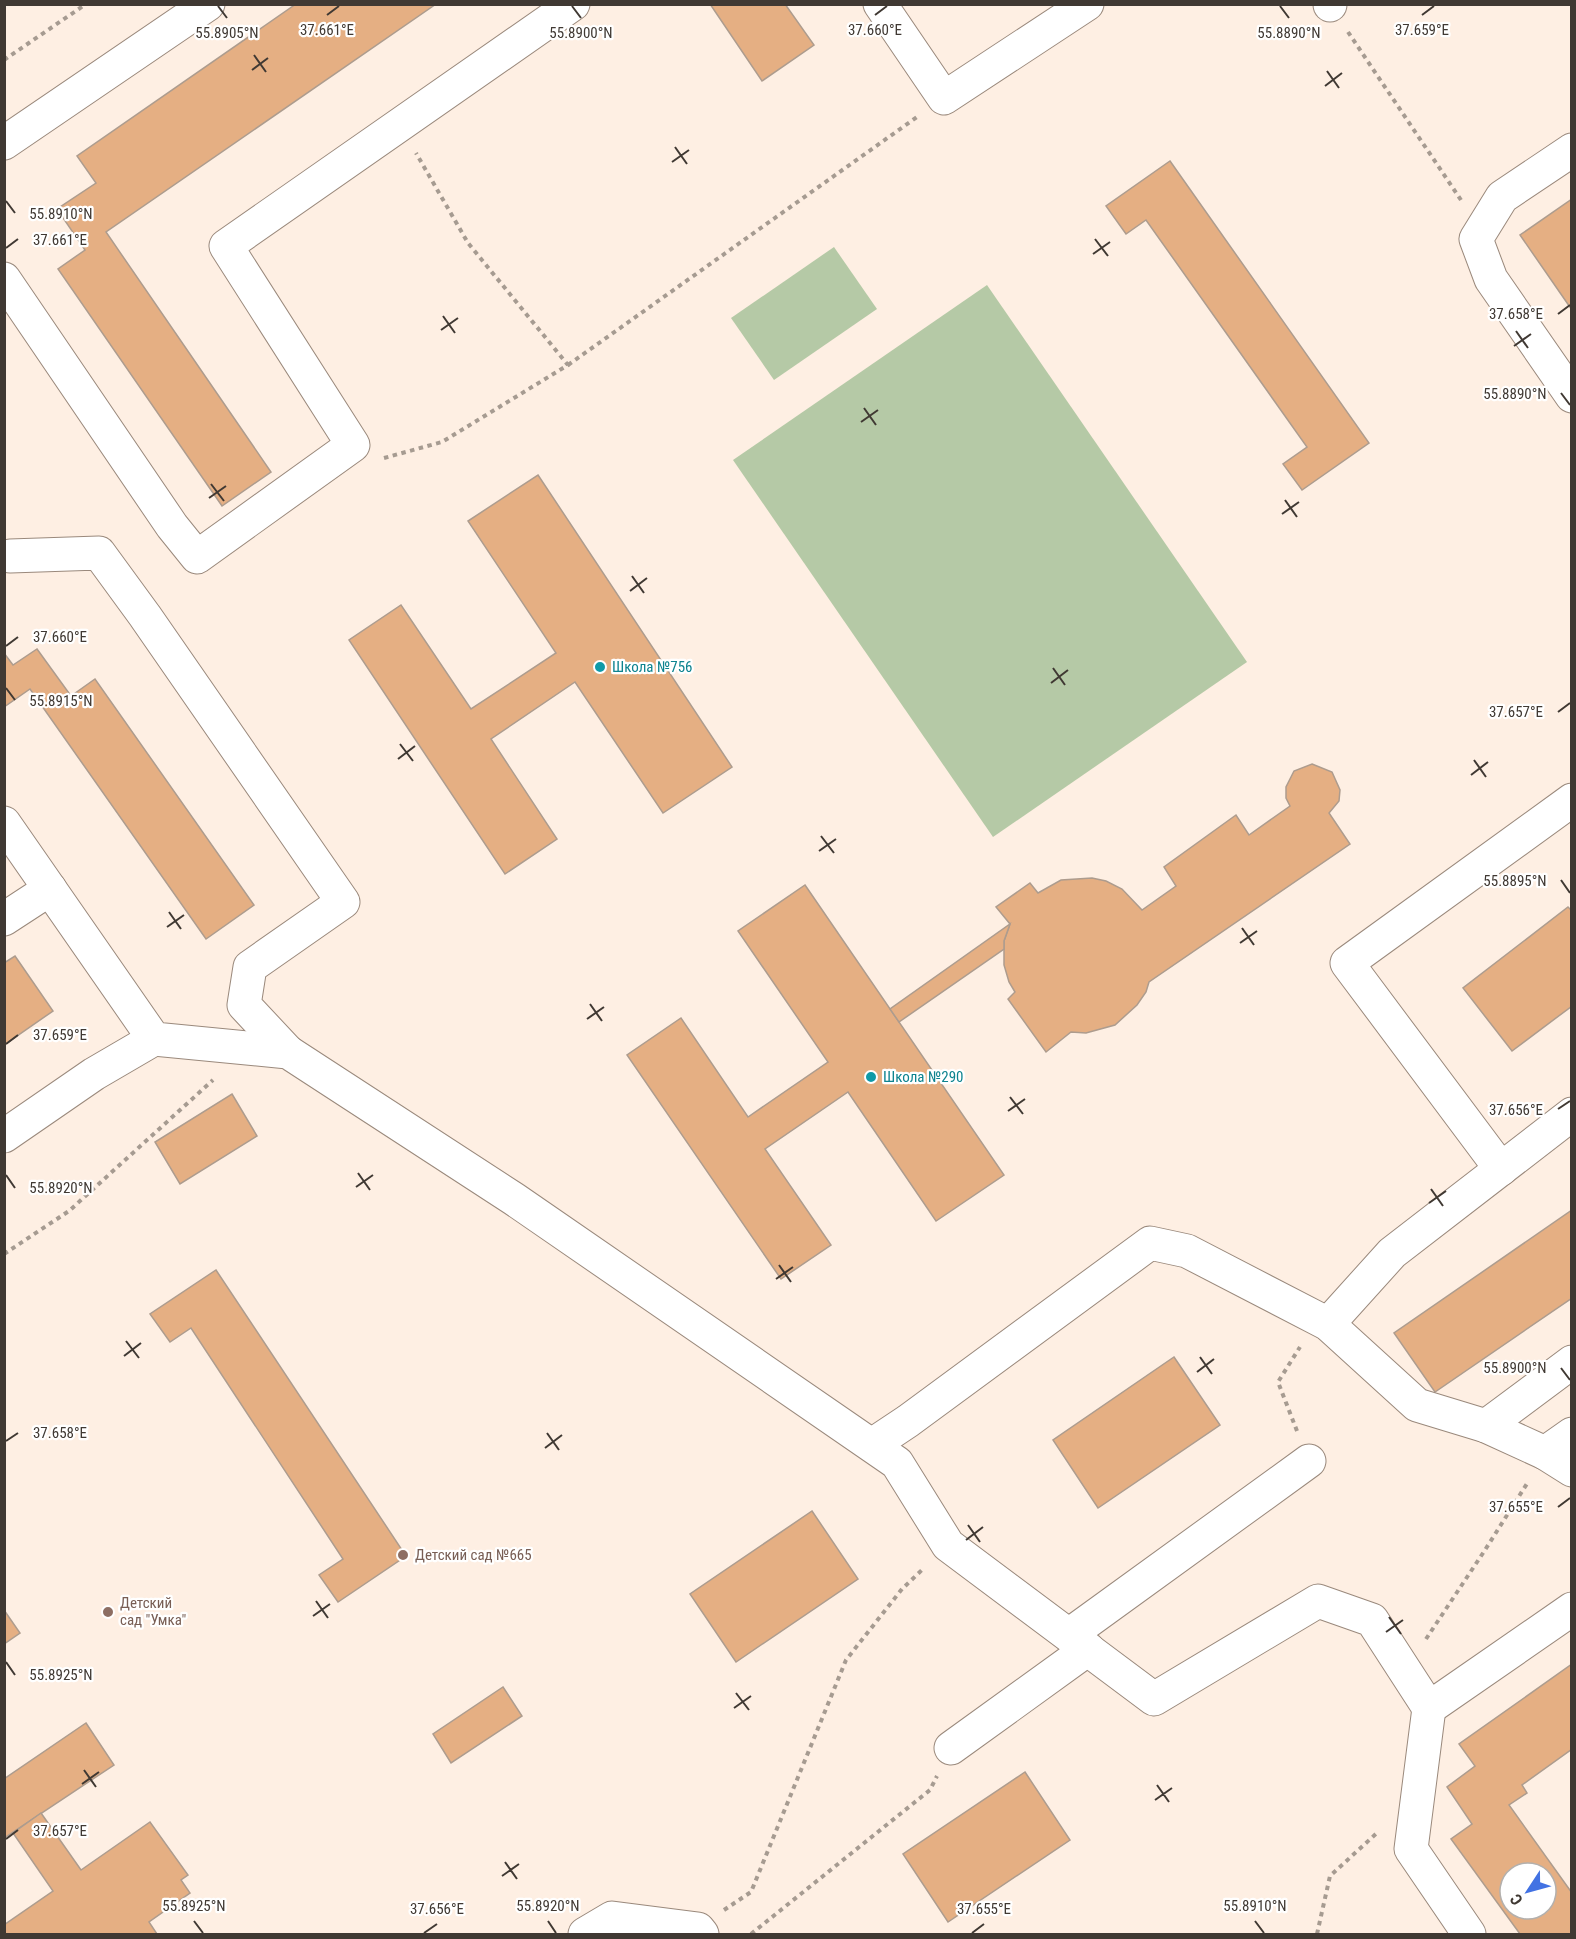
<svg xmlns="http://www.w3.org/2000/svg" width="1576" height="1939" font-family="'Roboto Condensed',sans-serif">
	<rect width="100%" height="100%" fill="#feefe3"/>
	<g fill="#b5c9a6">
		<polygon points="834,247 877,309 774,380 731,318"/>
		<polygon points="987,285 1247,662 993,837 733,460"/>
	</g>
	<g fill="#e5af83" stroke="#ad9c8e" stroke-width="1.5" fill-rule="evenodd">
		<polygon points="296,4 436,4 106,232 271,472 222,506 58,269 85,250 57,209 96,183 77,156"/>
		<polygon points="710,4 785,4 814,45 762,81"/>
		<polygon points="1170,161 1369,443 1302,490 1283,464 1307,447 1146,220 1126,234 1106,206"/>
		<polygon points="1572,199 1572,310 1520,235"/>
		<polygon points="538,475 732,767 663,813 575,682 491,739 557,839 505,874 349,640 401,605 471,709 556,653 468,521"/>
		<polygon points="37,649 71,696 95,679 254,905 206,939 30,689 4,707 4,653 13,665"/>
		<polygon points="1312,764 1332,772 1340,790 1339,801 1329,813 1350,844 1149,982 1146,992 1137,1005 1115,1025 1086,1033 1071,1032 1046,1052 1008,999 1015,992 1009,982 1004,965 1004,941 1010,924 996,907 1030,883 1038,893 1061,880 1092,878 1106,881 1122,889 1142,910 1176,886 1164,867 1236,815 1249,835 1290,806 1286,798 1286,787 1294,771"/>
		<polygon points="805,885 1004,1175 936,1221 848,1092 765,1149 831,1245 781,1279 627,1055 681,1018 748,1117 828,1062 738,931"/>
		<polygon points="1568,907 1572,911 1572,1006 1512,1051 1463,988"/>
		<polygon points="1010,924 1004,941 1004,949 899,1022 890,1009"/>
		<polygon points="15,956 53,1011 4,1045 4,963"/>
		<polygon points="232,1094 257,1136 180,1184 155,1142"/>
		<polygon points="1572,1210 1572,1298 1435,1392 1394,1333"/>
		<polygon points="216,1270 406,1556 338,1602 319,1575 343,1559 191,1328 170,1342 150,1314"/>
		<polygon points="1174,1357 1220,1425 1098,1508 1053,1440"/>
		<polygon points="812,1511 858,1579 736,1662 690,1594"/>
		<polygon points="4,1610 20,1633 4,1644"/>
		<path d="M1572 1664V1749L1522 1785 1527 1793 1509 1805 1572 1893V1934H1520L1451 1839 1472 1824 1447 1787 1475 1766 1459 1744ZM1510 1873H1546V1909H1510Z"/>
		<polygon points="503,1687 522,1716 451,1763 433,1734"/>
		<polygon points="86,1723 114,1765 4,1838 4,1779"/>
		<polygon points="1025,1772 1070,1840 948,1922 903,1854"/>
		<polygon points="41,1813 81,1870 150,1822 188,1875 181,1880 190,1893 149,1922 157,1934 4,1934 4,1925 53,1891 13,1833"/>
	</g>
	<g fill="none" stroke-linecap="round" stroke-linejoin="round">
		<g stroke="#9a897c" stroke-width="35">
			<g id="minor">
				<polyline points="880,4 944,98 1087,4"/>
				<polyline points="1330,5 1330,4"/>
				<polyline points="4,143 208,4"/>
				<polyline points="1572,150 1502,197 1476,239 1491,279 1572,396"/>
				<polyline points="4,279 172,526 197,557 353,445 226,246 573,4"/>
				<polyline points="10,556 99,553 145,616 343,902 250,967 244,1005 288,1052"/>
				<polyline points="4,823 154,1039 288,1052 514,1199 897,1463 948,1545 1154,1699 1318,1601 1372,1620 1429,1708 1572,1609"/>
				<polyline points="4,919 50,889"/>
				<polyline points="4,1136 94,1074 154,1039"/>
				<polyline points="1501,1169 1347,963 1572,800"/>
				<polyline points="1328,1324 1392,1253 1572,1114"/>
				<polyline points="1486,1426 1572,1362"/>
				<polyline points="1572,1434 1545,1453 1572,1470"/>
				<polyline points="872,1445 908,1421 1150,1243 1187,1251 1328,1324 1417,1405 1486,1426 1545,1453"/>
				<polyline points="1069,1635 1309,1461"/>
				<polyline points="1429,1708 1411,1849 1469,1934"/>
				<polyline points="951,1748 1088,1649"/>
				<polyline points="585,1934 612,1918 698,1929 702,1934"/>
			</g>
		</g>
		<g stroke="#a69b91" stroke-width="4" stroke-dasharray="4.5 4.5" stroke-linecap="butt">
			<polyline points="1348,32 1461,200"/>
			<polyline points="4,60 86,4"/>
			<polyline points="568,365 917,117"/>
			<polyline points="384,458 442,442 568,365 468,243 416,153"/>
			<polyline points="4,1254 69,1211 213,1080"/>
			<polyline points="1297,1431 1278,1382 1300,1347"/>
			<polyline points="1426,1639 1485,1550 1528,1482"/>
			<polyline points="724,1910 751,1892 846,1660 902,1589 924,1568"/>
			<polyline points="751,1934 930,1790 937,1776"/>
			<polyline points="1317,1934 1330,1876 1378,1832"/>
		</g>
		<use href="#minor" stroke="#fff" stroke-width="33"/>
	</g>
	<path fill="none" stroke="#403933" stroke-width="2" d="M218 6 227 18M572 6 581 18M1280 6 1289 18M327 15 339 6M875 15 887 6M1422 15 1434 6M254 55 266 72M252 70 268 58M1327 71 1339 88M1325 86 1342 73M675 147 687 164M672 162 689 150M6 201 15 213M1095 239 1108 256M6 248 18 239M1093 254 1110 242M1558 314 1570 305M443 316 455 333M441 330 458 318M1516 331 1528 348M1514 346 1531 334M1561 393 1570 405M864 408 876 425M861 422 878 410M211 484 224 501M209 498 226 486M1285 500 1297 517M1282 514 1299 502M632 576 644 593M630 591 647 578M6 646 18 637M1053 668 1065 685M1051 683 1068 670M6 688 15 700M1558 712 1570 703M400 744 413 761M398 759 415 746M1474 760 1486 777M1471 775 1488 762M821 836 834 853M819 851 836 839M1561 880 1570 893M169 912 181 929M167 927 184 915M1242 928 1254 945M1240 943 1257 931M590 1004 602 1021M587 1019 604 1007M6 1044 18 1035M1010 1097 1023 1114M1558 1109 1570 1101M1008 1111 1025 1099M358 1173 370 1190M6 1175 15 1188M356 1187 373 1175M1431 1189 1443 1206M1429 1203 1446 1191M779 1265 791 1282M776 1279 793 1267M126 1341 139 1358M124 1356 141 1343M1200 1357 1212 1374M1561 1368 1570 1380M1197 1372 1214 1359M547 1433 559 1450M6 1441 18 1433M545 1448 562 1435M1558 1507 1570 1498M968 1525 980 1542M966 1540 983 1527M316 1601 328 1618M313 1616 330 1604M1389 1617 1401 1634M1386 1632 1403 1620M6 1662 15 1675M736 1693 749 1710M734 1708 751 1696M84 1770 96 1787M82 1784 99 1772M1157 1785 1169 1802M1155 1800 1172 1788M6 1839 18 1830M505 1862 517 1879M502 1876 519 1864M194 1921 203 1933M548 1921 556 1933M1255 1921 1264 1933M424 1933 437 1924M972 1933 984 1924"/>
	<g fill="#0f9aa8" stroke="#fff" stroke-width="2">
		<circle cx="600" cy="667" r="6"/>
		<circle cx="871" cy="1077" r="6"/>
	</g>
	<g fill="#8d6e63" stroke="#fff" stroke-width="2">
		<circle cx="403" cy="1555" r="6"/>
		<circle cx="108" cy="1612" r="6"/>
	</g>
	<g text-anchor="middle" dominant-baseline="central" stroke-width="4.5" stroke-linejoin="round" paint-order="stroke">
		<g font-size="15" fill="#0d838f" stroke="#fff" text-anchor="start">
			<text x="612" y="667">Школа №756</text>
			<text x="883" y="1077">Школа №290</text>
		</g>
		<g font-size="15" fill="#785e54" stroke="#fff" text-anchor="start">
			<text x="415" y="1555">Детский сад №665</text>
			<text x="120" y="1603">Детский<tspan x="120" dy="17">сад "Умка"</tspan></text>
		</g>
	</g>
	<g font-size="15" text-anchor="middle" fill="#403933" stroke="#fff" stroke-width="4.5" stroke-linejoin="round" paint-order="stroke">
		<text x="327" y="35">37.661°E</text>
		<text x="875" y="35">37.660°E</text>
		<text x="1422" y="35">37.659°E</text>
		<text x="227" y="38">55.8905°N</text>
		<text x="581" y="38">55.8900°N</text>
		<text x="1289" y="38">55.8890°N</text>
		<text x="61" y="219">55.8910°N</text>
		<text x="60" y="245">37.661°E</text>
		<text x="1516" y="319">37.658°E</text>
		<text x="1515" y="399">55.8890°N</text>
		<text x="60" y="642">37.660°E</text>
		<text x="61" y="706">55.8915°N</text>
		<text x="1516" y="717">37.657°E</text>
		<text x="1515" y="886">55.8895°N</text>
		<text x="60" y="1040">37.659°E</text>
		<text x="1516" y="1115">37.656°E</text>
		<text x="61" y="1193">55.8920°N</text>
		<text x="1515" y="1373">55.8900°N</text>
		<text x="60" y="1438">37.658°E</text>
		<text x="1516" y="1512">37.655°E</text>
		<text x="61" y="1680">55.8925°N</text>
		<text x="60" y="1836">37.657°E</text>
		<text x="194" y="1911">55.8925°N</text>
		<text x="548" y="1911">55.8920°N</text>
		<text x="1255" y="1911">55.8910°N</text>
		<text x="437" y="1914">37.656°E</text>
		<text x="984" y="1914">37.655°E</text>
	</g>
	<rect width="1576" height="1939" fill="none" stroke="#403933" stroke-width="12"/>
	<g transform="translate(1528 1891) rotate(234)"><circle r="28" fill="#ffffff" stroke="#b3b0ad" stroke-width="1.5"/>
	<path d="M0-4.5L10 22L0 15L-10 22Z" fill="#4272e3"/>
	<text y="-9" font-size="16" font-weight="bold" text-anchor="middle" fill="#403933">С</text>
	</g>
</svg>
